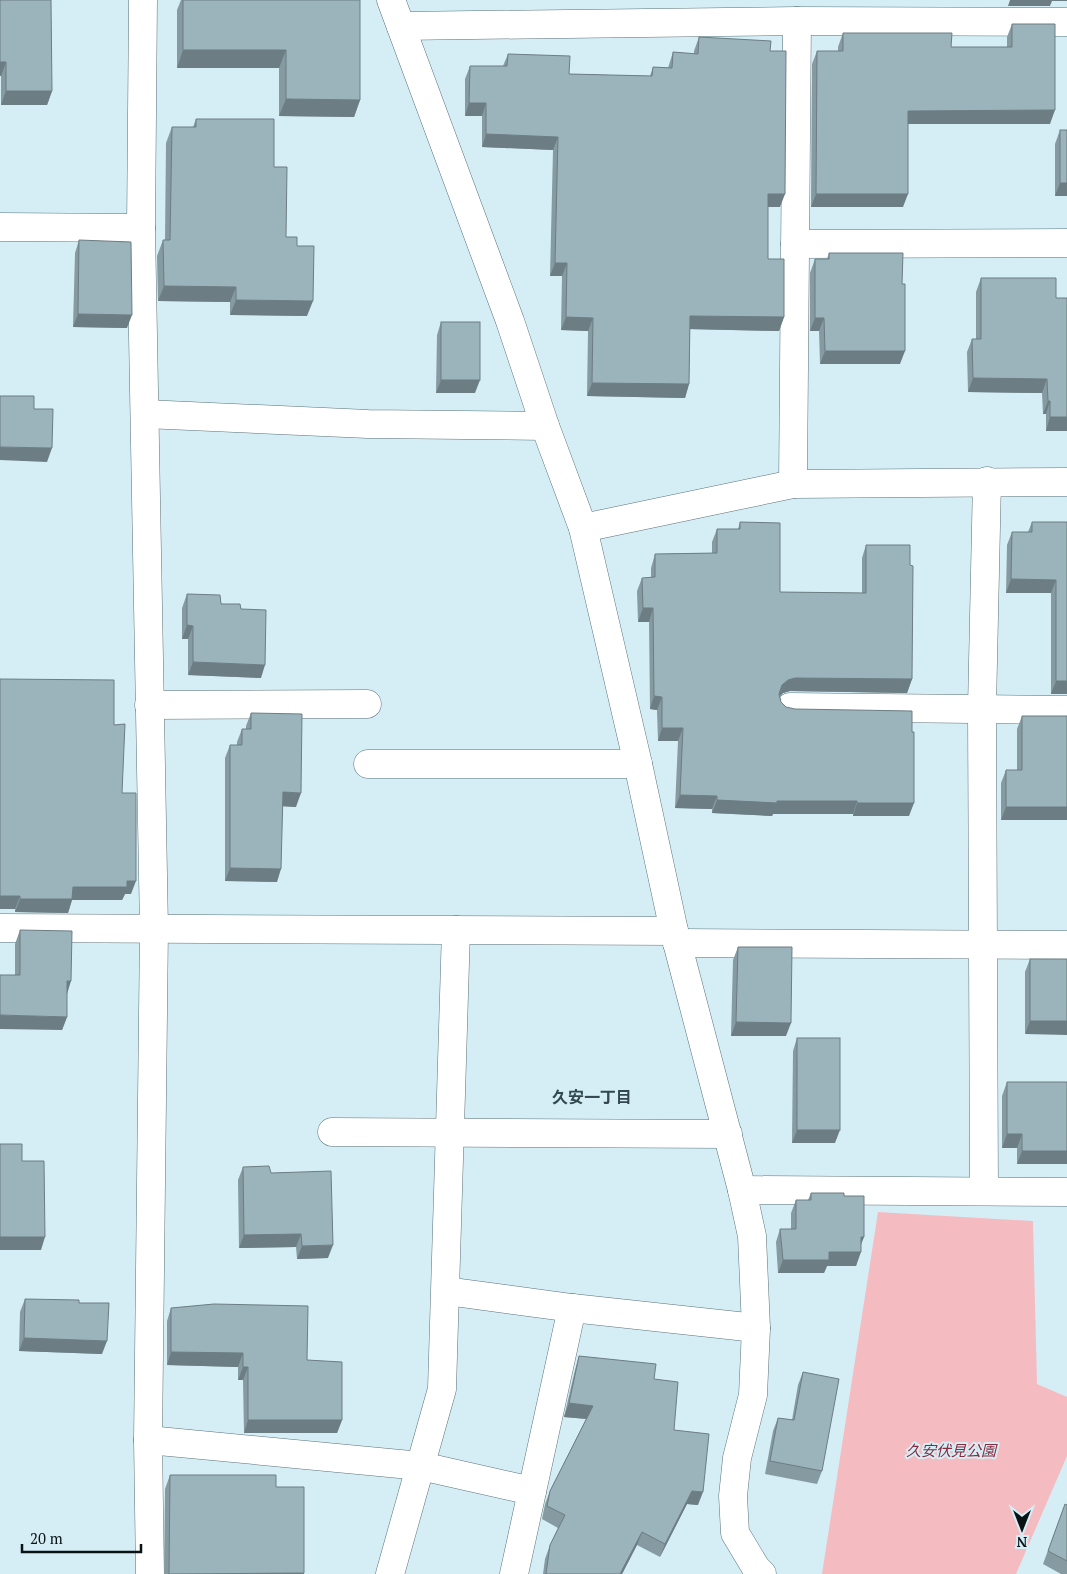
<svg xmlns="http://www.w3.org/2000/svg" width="1067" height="1574" font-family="'PT Serif','Noto Sans JP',serif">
	<rect width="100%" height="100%" fill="#d5eef6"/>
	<polygon fill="#f4bcc1" points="878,1212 1033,1221 1037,1384 1067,1397 1067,1456 1016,1574 822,1574"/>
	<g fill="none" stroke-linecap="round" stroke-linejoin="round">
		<g stroke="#5b7279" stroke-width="29">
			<g id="minor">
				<polyline points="391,0 510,321 545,426 583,528 638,764 674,931 742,1190 752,1236 756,1328 753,1395 737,1458 733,1496 735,1533 756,1568 762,1574"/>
				<polyline points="401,26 797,21 1067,22"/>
				<polyline points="0,227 141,228 143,0"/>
				<polyline points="141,228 154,929 148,1440 150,1574"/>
				<polyline points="795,244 1067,243"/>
				<polyline points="145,414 368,424 545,426"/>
				<polyline points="793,484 797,21"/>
				<polyline points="583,528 793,484 1067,482"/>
				<polyline points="149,705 367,704"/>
				<polyline points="790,707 1067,710"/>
				<polyline points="368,764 638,764"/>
				<polyline points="0,928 674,931"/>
				<polyline points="677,943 1067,945"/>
				<polyline points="332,1132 728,1134"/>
				<polyline points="742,1190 1067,1192"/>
				<polyline points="984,1191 982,708 987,481"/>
				<polyline points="446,1291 572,1308 756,1328"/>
				<polyline points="148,1440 421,1466 532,1491"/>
				<polyline points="390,1574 442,1389 456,930"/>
				<polyline points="514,1574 572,1308"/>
			</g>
		</g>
		<use href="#minor" stroke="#fff" stroke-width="28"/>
	</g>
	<g fill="#859aa1">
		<polygon points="0,0 52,91 47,105 1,105 1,76 0,76"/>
		<polygon points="181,0 360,0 360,100 354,117 279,116 279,68 177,68 177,10"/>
		<polygon points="1012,24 1050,124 908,124 903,207 811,207 812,64 817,51 838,51 838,47 843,33 951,47 1007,47 1007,37"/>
		<polygon points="699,37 770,51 780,207 768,207 768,259 784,317 779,331 690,329 689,384 685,398 587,396 588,331 561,330 562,276 550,276 553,150 482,147 482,116 465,116 465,79 470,66 503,66 508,54 569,74 650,76 653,67 668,68 673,52 694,54 694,51"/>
		<polygon points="196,119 274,167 286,237 297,246 307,316 230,315 230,302 158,301 157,256 163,240 165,240 166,143 172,127 193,127"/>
		<polygon points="1060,130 1067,196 1055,196 1055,144"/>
		<polygon points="79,240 127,328 73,327 75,253"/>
		<polygon points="829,253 900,364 820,364 819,331 810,331 810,273 815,259 827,259"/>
		<polygon points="981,278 1056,298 1067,431 1046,431 1046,414 1043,414 1042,393 968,392 967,352 972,339 976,339 976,292"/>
		<polygon points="441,322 475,393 436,393 437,335"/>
		<polygon points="740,522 780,592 862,593 862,558 866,545 912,679 907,693 790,691 783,693 780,696 781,702 786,707 909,816 853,816 853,814 773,814 772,816 712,813 712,809 675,808 678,741 658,741 657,710 650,709 649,622 638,622 637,591 642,578 651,578 651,568 655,554 712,553 712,542 717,529 738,529"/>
		<polygon points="1032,522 1067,522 1067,694 1051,694 1051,593 1006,593 1007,545 1012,532 1028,532"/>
		<polygon points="187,594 241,609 261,678 188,675 188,639 182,639 182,608"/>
		<polygon points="0,679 114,725 122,793 131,894 125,894 122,900 72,900 68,913 15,912 15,909 0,909"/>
		<polygon points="251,713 296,807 282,806 277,882 225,881 225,758 230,745 237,745 237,742 242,729 246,729 246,726"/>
		<polygon points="1022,716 1067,716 1067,820 1001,820 1001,783 1006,770 1017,770 1017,729"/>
		<polygon points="20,930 67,993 67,1017 62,1030 15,975 15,944"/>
		<polygon points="738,947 786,1036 731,1036 733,960"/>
		<polygon points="1030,959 1067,959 1025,1034 1025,972"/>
		<polygon points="797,1038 835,1143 792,1143 793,1051"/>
		<polygon points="1007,1082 1067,1082 1067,1164 1017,1164 1017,1148 1002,1148 1002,1096"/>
		<polygon points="243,1167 271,1173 328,1258 297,1259 296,1247 239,1248 238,1180"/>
		<polygon points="811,1193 844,1196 861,1246 856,1266 827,1266 824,1273 778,1273 776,1242 780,1229 791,1229 791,1213 796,1200 808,1200"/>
		<polygon points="25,1299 79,1303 102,1354 19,1351 20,1312"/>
		<polygon points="171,1308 307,1360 342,1420 337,1433 244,1433 243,1380 238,1380 238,1367 167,1365 167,1321"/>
		<polygon points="579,1356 654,1379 674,1430 698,1505 687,1504 660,1557 637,1545 622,1574 543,1574 545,1559 550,1545 558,1528 542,1519 545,1504 550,1491 586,1419 564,1417 575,1370"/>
		<polygon points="803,1372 822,1471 817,1484 765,1474 773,1431 778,1418 792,1420 798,1385"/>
		<polygon points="170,1475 276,1487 304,1574 164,1574 165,1489"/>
		<polygon points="1065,1504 1067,1505 1067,1574 1061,1574 1043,1564"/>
	</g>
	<g fill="#6c7d83">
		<polygon points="1010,0 1067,0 1067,1 1052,1 1050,6 1008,6"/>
		<polygon points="183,50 286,50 279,68 177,68"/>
		<polygon points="0,62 6,62 1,76 0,76"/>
		<polygon points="6,91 52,91 47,105 1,105"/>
		<polygon points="286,99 360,100 354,117 279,116"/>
		<polygon points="469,103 486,103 482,116 465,116"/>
		<polygon points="1055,110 1050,124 903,124 908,111"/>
		<polygon points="486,134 558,137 553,150 482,147"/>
		<polygon points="1060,183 1067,183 1067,196 1055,196"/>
		<polygon points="768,194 785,194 780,207 763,207"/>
		<polygon points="816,194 908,194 903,207 811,207"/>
		<polygon points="555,263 567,263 562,276 550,276"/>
		<polygon points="164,286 236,287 230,302 158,301"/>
		<polygon points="236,300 313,301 307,316 230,315"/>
		<polygon points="78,314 132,315 127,328 73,327"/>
		<polygon points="690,316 784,317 779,331 686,329"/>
		<polygon points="566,317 593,318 588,331 561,330"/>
		<polygon points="815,318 824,318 819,331 810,331"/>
		<polygon points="825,351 905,351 900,364 820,364"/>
		<polygon points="973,378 1047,379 1042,393 968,392"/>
		<polygon points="441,380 480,380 475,393 436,393"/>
		<polygon points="592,383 689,384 685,398 587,396"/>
		<polygon points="1048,401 1050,401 1046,414 1043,414"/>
		<polygon points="1050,417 1067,417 1067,431 1046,431"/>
		<polygon points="0,447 52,448 47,462 0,460"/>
		<polygon points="1011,579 1056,580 1051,593 1006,593"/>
		<polygon points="643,608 653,608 649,622 638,622"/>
		<polygon points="187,625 193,626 188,639 182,639"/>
		<polygon points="193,662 265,665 261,678 188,675"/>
		<polygon points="795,678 912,679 907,693 790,691 783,693 777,699 782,685 788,680"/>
		<polygon points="1056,681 1067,681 1067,694 1051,694"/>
		<polygon points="654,696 662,697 657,710 650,709"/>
		<polygon points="662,728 683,728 678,741 658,741"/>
		<polygon points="283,792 301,793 296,807 278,806"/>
		<polygon points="680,795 717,796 712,809 675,808"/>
		<polygon points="717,800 777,801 857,801 853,814 773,814 772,816 712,813"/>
		<polygon points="857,803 914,803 909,816 853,816"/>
		<polygon points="1006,807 1067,807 1067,820 1001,820"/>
		<polygon points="230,868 281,869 277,882 225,881"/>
		<polygon points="127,881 136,881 131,894 125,894 122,900 72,900 68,913 15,912 20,899 73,887"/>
		<polygon points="0,896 20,896 15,909 0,909"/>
		<polygon points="67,981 71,981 67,994"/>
		<polygon points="0,1015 67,1017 62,1030 0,1029"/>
		<polygon points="1030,1021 1067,1021 1067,1035 1025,1034"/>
		<polygon points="736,1022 791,1023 786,1036 731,1036"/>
		<polygon points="797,1130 840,1130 835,1143 792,1143"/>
		<polygon points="1007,1134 1022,1134 1017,1148 1002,1148"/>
		<polygon points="1022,1151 1067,1151 1067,1164 1017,1164"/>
		<polygon points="301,1234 296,1247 239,1248 244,1235"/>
		<polygon points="0,1237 45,1237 41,1250 0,1250"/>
		<polygon points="861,1237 864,1237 859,1250"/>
		<polygon points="333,1245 328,1258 297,1259 302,1246"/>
		<polygon points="829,1252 861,1252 856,1266 827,1266 824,1273 778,1273 783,1260"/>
		<polygon points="24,1338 107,1341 102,1354 19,1351"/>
		<polygon points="171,1352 243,1353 238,1367 167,1365"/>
		<polygon points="243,1367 248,1367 243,1380 238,1380"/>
		<polygon points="569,1403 593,1406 588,1419 564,1417"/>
		<polygon points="248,1420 342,1420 337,1433 244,1433"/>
		<polygon points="692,1491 703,1492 698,1505 687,1504 660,1557 665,1544"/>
		<polygon points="642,1532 637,1545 622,1574 620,1574"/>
		<rect x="231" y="1573" width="73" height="1"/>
	</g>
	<g fill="#9bb3bb" stroke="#6c7d83">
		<polygon points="0,0 51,0 52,91 6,91 6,62 0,62"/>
		<polygon points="183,0 360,0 360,100 286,99 286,50 183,50"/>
		<polygon points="1012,24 1055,24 1055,110 908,111 908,194 816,194 817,51 843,51 843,33 952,33 951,47 1012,47"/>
		<polygon points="699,37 771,41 770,51 786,51 785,194 768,194 768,259 784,259 784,317 690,316 689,384 592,383 593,318 566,317 567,263 555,263 558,137 486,134 486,103 469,103 470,66 507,66 508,54 570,56 569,74 652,76 653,67 672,68 673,52 698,54"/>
		<polygon points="196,119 274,119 274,167 287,167 286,237 297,237 297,246 314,246 313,301 236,300 236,287 164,286 163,240 170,240 172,127 196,127"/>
		<rect x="1060" y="130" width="7" height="53"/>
		<polygon points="79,240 131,242 132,315 78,314"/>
		<polygon points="829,253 903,253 902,284 905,284 905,351 825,351 824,318 815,318 815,259 829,259"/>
		<polygon points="981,278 1056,278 1056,298 1067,298 1067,417 1050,417 1050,401 1048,401 1047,379 973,378 972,339 981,339"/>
		<rect x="441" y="322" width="39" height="58"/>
		<polygon points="0,396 34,396 34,409 53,409 52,448 0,447"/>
		<polygon points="740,522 780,523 780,592 866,593 866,545 910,545 910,565 913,566 912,679 795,678 788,680 782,685 779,694 781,702 786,707 795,709 912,711 912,732 914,732 914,803 857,803 857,801 777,801 777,803 717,800 717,796 680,795 683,728 662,728 662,697 654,696 653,608 643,608 642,578 655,577 655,554 717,553 717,529 740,529"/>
		<polygon points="1032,522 1067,522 1067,681 1056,681 1056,580 1011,579 1012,532 1032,532"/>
		<polygon points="187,594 220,595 221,604 240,604 241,609 266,610 265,665 193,662 193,626 187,625"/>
		<polygon points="0,679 114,680 114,725 125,724 122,793 136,793 136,881 127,881 127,887 73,887 72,899 20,899 20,896 0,896"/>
		<polygon points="251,713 302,714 301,793 283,792 281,869 230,868 230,745 242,745 242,729 251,729"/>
		<polygon points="1022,716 1067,716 1067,807 1006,807 1006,770 1022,770"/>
		<polygon points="20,930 72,931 71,981 67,981 67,1017 0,1015 0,975 20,975"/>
		<polygon points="738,947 792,947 791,1023 736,1022"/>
		<rect x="1030" y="959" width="37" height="62"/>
		<rect x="797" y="1038" width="43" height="92"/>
		<polygon points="1007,1082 1067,1082 1067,1151 1022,1151 1022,1134 1007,1134"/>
		<polygon points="0,1144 22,1144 22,1161 44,1161 45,1237 0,1237"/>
		<polygon points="269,1166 271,1173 331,1171 333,1245 302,1246 301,1234 244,1235 243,1167"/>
		<polygon points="811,1193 844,1193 844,1196 864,1196 864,1237 861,1237 861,1252 829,1252 829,1260 783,1260 780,1229 796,1229 796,1200 811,1200"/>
		<polygon points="25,1299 79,1300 79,1303 109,1303 107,1341 24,1338"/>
		<polygon points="214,1304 308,1306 307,1360 342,1362 342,1420 248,1420 248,1367 243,1367 243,1353 171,1352 171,1308"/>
		<polygon points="579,1356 656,1364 654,1379 678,1382 674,1430 709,1434 703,1492 692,1491 665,1544 642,1532 620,1574 546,1574 550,1545 565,1515 547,1506 550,1491 593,1406 569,1403"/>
		<polygon points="803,1372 839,1379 822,1471 770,1461 778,1418 794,1420"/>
		<polygon points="170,1475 276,1475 276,1487 304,1487 304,1573 169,1574"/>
		<polygon points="1065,1504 1067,1505 1067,1561 1048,1551"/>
	</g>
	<g text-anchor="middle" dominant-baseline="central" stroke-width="4" stroke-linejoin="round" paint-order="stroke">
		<g font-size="15" font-style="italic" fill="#89293d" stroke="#d5eef6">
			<text x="951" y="1450">久安伏見公園</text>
		</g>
		<g font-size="16" font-weight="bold" fill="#32484e" stroke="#d5eef6">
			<text x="592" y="1097">久安一丁目</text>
		</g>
	</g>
	<g transform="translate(1022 1529) rotate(180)" stroke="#d5eef6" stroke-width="4" paint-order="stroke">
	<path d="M0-4L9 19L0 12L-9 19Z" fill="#091215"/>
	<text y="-8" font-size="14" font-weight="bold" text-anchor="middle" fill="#091215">N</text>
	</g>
	<path d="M22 1544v8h119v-8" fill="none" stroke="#091215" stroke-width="2.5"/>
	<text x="30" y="1544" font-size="15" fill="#091215" stroke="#d5eef6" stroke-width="4" paint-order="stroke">20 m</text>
</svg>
